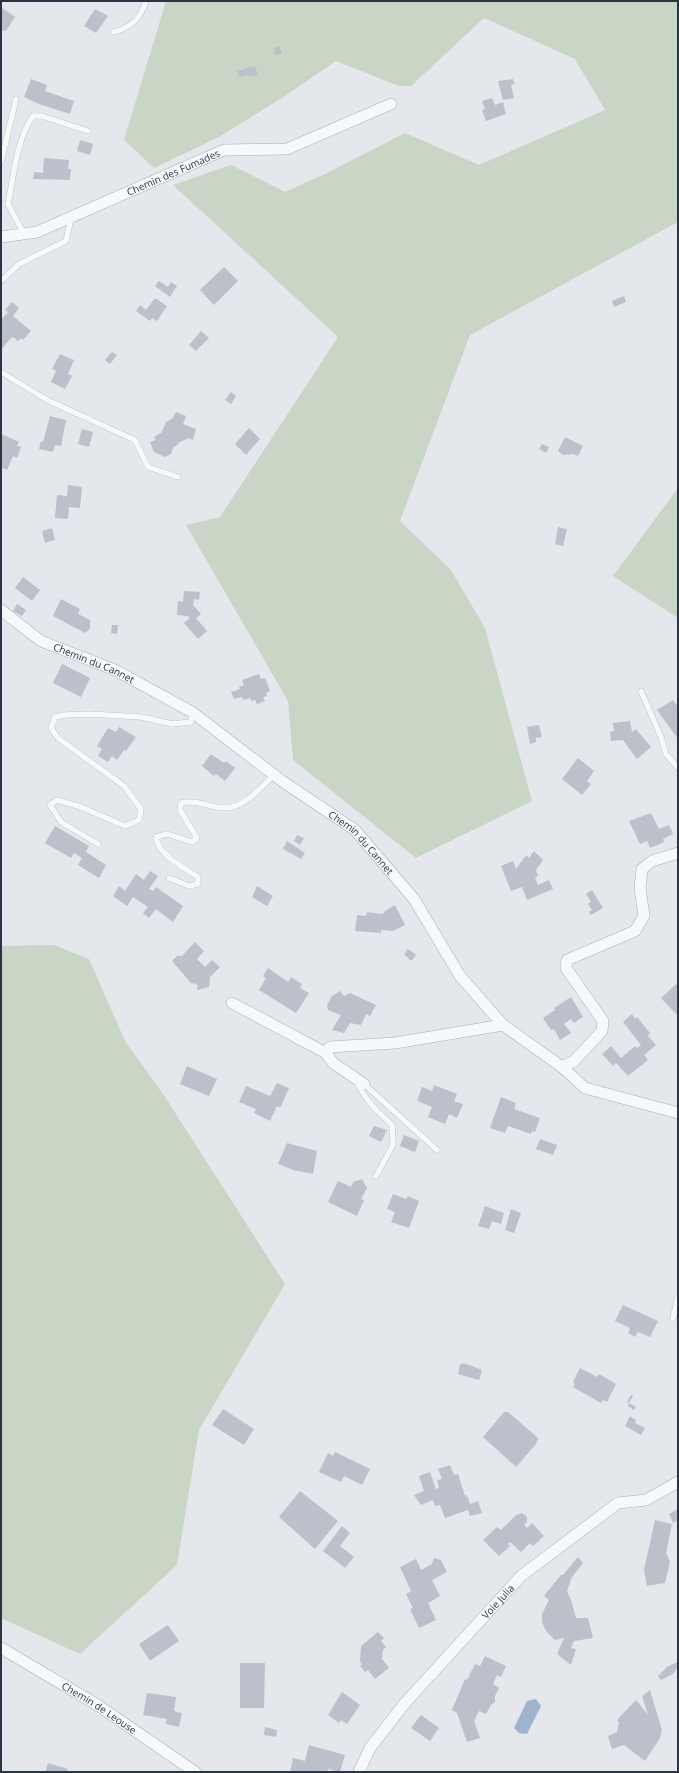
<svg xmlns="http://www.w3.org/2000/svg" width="679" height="1773" font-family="'Open Sans',sans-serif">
	<rect width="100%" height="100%" fill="#e4e7ec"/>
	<g fill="#c9d6c5">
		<polygon points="166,1 678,1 678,222 470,335 400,521 451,570 485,628 532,801 416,858 293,760 288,701 186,525 220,517 338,337 173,185 231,165 285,192 325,174 405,133 479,165 605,110 575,59 484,18 411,86 399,86 336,61 282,98 219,137 154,168 124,140"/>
		<polygon points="678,488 678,618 613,576"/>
		<polygon points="54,945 89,959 125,1041 165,1097 285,1284 199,1430 177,1565 80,1654 1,1618 1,946"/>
	</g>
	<polygon fill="#9fb4cc" points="536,1699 541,1706 527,1734 519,1733 514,1728 527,1701"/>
	<g fill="#bbc0ca">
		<polygon points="1,7 15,17 6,31 1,30"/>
		<polygon points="95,9 108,16 96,33 84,26"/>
		<polygon points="279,46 282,54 275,55 274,48"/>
		<polygon points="255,66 258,75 249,77 248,75 239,77 237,71"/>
		<polygon points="31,79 47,85 45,91 74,101 70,114 39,104 24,97"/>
		<polygon points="513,79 514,84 511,85 514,98 503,100 498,81"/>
		<polygon points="492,98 495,105 503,102 506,114 486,121 482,110 485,109 482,101"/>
		<polygon points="80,140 93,144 90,155 77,151"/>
		<polygon points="44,158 69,160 68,169 71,169 70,180 33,179 34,172 43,173"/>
		<polygon points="224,267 238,281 214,305 200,290"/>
		<polygon points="159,281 168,287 171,282 177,286 170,297 155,286"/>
		<polygon points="624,296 626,302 614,307 612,301"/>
		<polygon points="155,298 167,306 157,321 152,318 150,321 136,311 140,305 146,310"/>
		<polygon points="12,302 19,308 13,316 31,331 23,340 21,338 18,341 13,337 10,339 1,350 1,320 8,312 5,310"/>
		<polygon points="201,331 209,338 196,351 189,345"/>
		<polygon points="112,352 117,355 110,364 105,360"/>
		<polygon points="60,354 74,360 68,374 72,376 65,389 51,382 56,371 52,369"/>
		<polygon points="231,392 236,396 231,404 225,400"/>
		<polygon points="176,412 186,416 183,424 196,429 193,440 189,438 180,442 173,448 171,454 165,457 154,452 150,442 156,440 154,437 161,433 166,422 172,419"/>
		<polygon points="50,416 66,420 61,446 55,445 53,452 39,449 41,441 43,442"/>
		<polygon points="249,428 260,439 246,455 235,444"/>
		<polygon points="82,429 93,432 89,447 78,444"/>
		<polygon points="1,434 19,442 17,446 21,447 17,458 13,456 7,470 1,467"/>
		<polygon points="565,437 583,446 578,456 574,454 563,455 558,451"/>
		<polygon points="542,444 549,447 546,453 539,449"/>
		<polygon points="68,485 82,487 80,508 69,507 68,519 55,518 57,495 67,496"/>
		<polygon points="558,527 567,529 563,546 555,544"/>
		<polygon points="52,528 55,540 45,543 42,531"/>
		<polygon points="23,577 40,590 32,601 15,588"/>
		<polygon points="184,591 200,592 199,600 194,599 193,605 201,614 196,618 207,631 198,639 184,623 190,618 188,616 177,615 178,601 183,602"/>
		<polygon points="61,599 80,609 78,614 90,620 90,629 85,633 53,616"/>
		<polygon points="17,604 26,610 22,616 13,611"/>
		<polygon points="112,625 118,625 117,634 111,633"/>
		<polygon points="62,664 90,678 81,697 53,683"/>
		<polygon points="259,674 261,679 265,678 270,691 266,693 267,696 263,697 265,701 257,704 255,700 251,701 250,698 243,700 242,697 234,699 231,692 240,689 239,687 244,685 242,680"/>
		<polygon points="673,700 678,707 678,739 657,710"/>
		<polygon points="630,721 632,732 636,729 651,747 637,759 623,740 611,741 610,732 614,731 613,723"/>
		<polygon points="539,725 542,737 536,738 536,742 530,744 527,727"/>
		<polygon points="119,727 136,737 126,751 124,750 117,760 112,756 108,762 98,756 102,749 97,746 108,728 116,732"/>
		<polygon points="211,754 224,763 226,761 235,768 225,781 216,774 214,776 202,766"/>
		<polygon points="578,758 594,771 587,781 591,784 582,795 562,779"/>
		<polygon points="651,813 659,829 669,825 673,834 663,839 664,842 650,848 647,841 640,844 629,821"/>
		<polygon points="55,826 89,846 86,852 106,865 99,878 78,865 82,858 74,853 71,858 45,843"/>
		<polygon points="297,835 304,838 300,845 294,841"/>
		<polygon points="287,841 305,853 301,859 283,849"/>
		<polygon points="534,851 543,860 536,870 538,876 535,878 538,885 549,880 553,889 527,900 522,887 511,891 501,866 513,861 516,869 526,855 529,858"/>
		<polygon points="150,871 158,876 149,889 153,891 156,887 183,906 173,922 156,909 149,918 143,913 148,907 133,897 127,906 113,896 119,886 125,891 136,874 144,880"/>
		<polygon points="257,886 273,896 267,906 252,897"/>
		<polygon points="592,890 603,908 591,915 589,912 592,910 588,904 591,902 586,894"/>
		<polygon points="395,905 405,925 393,931 381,930 381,933 355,931 357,915 366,916 367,912 383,914 385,911"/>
		<polygon points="195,942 204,951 197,959 205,967 212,960 220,967 210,977 209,987 197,990 198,985 193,983 192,984 172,961 177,956 182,956"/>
		<polygon points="408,949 416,955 411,961 404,954"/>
		<polygon points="268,968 288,982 291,977 302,984 300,988 309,993 296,1013 259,990 266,978 263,976"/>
		<polygon points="676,984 678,987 678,1016 661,998"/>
		<polygon points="340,991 344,996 350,993 376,1005 370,1016 366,1014 361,1025 350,1023 344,1033 332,1030 341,1015 328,1010 327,1006 331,997"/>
		<polygon points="571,997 583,1017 574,1023 571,1019 564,1024 571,1033 560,1040 554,1029 551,1030 543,1018 555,1010 554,1008"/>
		<polygon points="632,1014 635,1019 637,1017 650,1033 648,1036 656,1045 644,1055 648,1060 628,1076 616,1063 613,1066 602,1054 611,1046 621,1058 635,1046 637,1048 641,1045 623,1022"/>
		<polygon points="187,1066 217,1079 209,1096 180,1084"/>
		<polygon points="277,1083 289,1088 280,1108 277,1106 270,1121 254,1113 256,1109 239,1102 246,1086 270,1096"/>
		<polygon points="434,1085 457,1094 454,1101 463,1104 457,1118 449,1114 445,1124 428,1117 432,1107 417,1101 422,1087 432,1091"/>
		<polygon points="501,1097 516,1103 514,1109 540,1118 535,1132 532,1131 531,1134 508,1126 505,1133 490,1128"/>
		<polygon points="374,1126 387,1130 381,1142 369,1136"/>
		<polygon points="404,1135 419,1141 415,1152 400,1146"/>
		<polygon points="540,1139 557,1145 553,1155 536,1149"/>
		<polygon points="287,1143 317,1151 313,1174 293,1170 278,1164"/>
		<polygon points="362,1179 367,1188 361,1199 364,1200 357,1216 328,1202 338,1181 351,1187 353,1182"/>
		<polygon points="393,1194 406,1199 408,1196 419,1201 409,1228 391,1222 395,1212 387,1209"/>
		<polygon points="485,1206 504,1213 501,1224 492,1221 489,1229 478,1226"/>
		<polygon points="511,1209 521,1213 514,1233 505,1230"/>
		<polygon points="623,1305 658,1321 650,1337 638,1332 635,1337 628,1333 630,1328 615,1321"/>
		<polygon points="463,1363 480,1369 482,1371 479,1380 458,1374 460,1365"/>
		<polygon points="580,1368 597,1377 599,1374 616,1384 607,1402 603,1400 601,1403 573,1387 575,1384 573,1382"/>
		<polygon points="631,1395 633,1396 629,1403 636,1407 634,1410 628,1406 629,1403 627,1402"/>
		<polygon points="223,1409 254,1429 244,1445 212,1425"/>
		<polygon points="504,1412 508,1412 538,1438 536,1444 516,1467 483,1437"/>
		<polygon points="630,1416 636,1420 635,1423 645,1428 641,1435 625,1426"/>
		<polygon points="335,1452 370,1469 362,1485 344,1476 341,1482 319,1472 328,1453 333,1456"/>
		<polygon points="450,1465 454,1475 458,1474 465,1496 467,1495 470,1504 478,1501 482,1513 470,1516 468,1510 445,1518 440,1505 435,1506 433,1500 421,1505 414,1495 424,1491 419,1476 430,1472 436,1489 439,1488 437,1480 442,1479 438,1469"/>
		<polygon points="300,1491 338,1521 315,1549 279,1517"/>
		<polygon points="678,1509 678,1520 673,1523 669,1514"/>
		<polygon points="522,1513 527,1517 527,1522 524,1525 527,1528 532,1523 544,1536 533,1546 530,1543 521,1552 510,1542 508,1544 510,1546 499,1556 483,1540 497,1527 501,1530 516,1515"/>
		<polygon points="655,1520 672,1524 666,1553 670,1562 665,1583 647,1586 644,1570"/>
		<polygon points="342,1526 350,1533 340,1546 354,1557 345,1568 323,1551"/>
		<polygon points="578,1557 583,1563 572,1577 567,1591 572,1603 576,1618 588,1618 593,1638 574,1641 571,1648 576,1649 571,1665 557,1654 564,1638 555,1640 546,1631 542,1622 542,1614 549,1600 544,1596 561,1575 563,1575"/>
		<polygon points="434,1558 441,1560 447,1572 432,1580 440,1596 428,1603 436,1620 419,1628 410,1609 413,1608 406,1594 411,1591 400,1567 416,1559 421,1570 432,1564"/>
		<polygon points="168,1625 179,1641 150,1661 139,1644"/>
		<polygon points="378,1632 384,1638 381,1641 386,1647 383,1650 382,1659 389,1668 375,1679 368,1670 365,1672 360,1666 362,1664 360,1661 361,1646"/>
		<polygon points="485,1656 506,1666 501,1677 497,1675 493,1684 499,1688 495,1696 495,1702 491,1705 486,1714 479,1711 474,1721 480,1738 467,1742 457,1713 452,1710 465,1679 467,1680 475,1664 480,1666"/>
		<polygon points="677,1662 678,1667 673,1674 661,1680 658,1676 667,1667"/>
		<polygon points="240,1663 265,1663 264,1708 240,1708"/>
		<polygon points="650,1690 662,1730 660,1738 645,1761 624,1745 612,1749 608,1736 617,1732 619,1722 617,1720 636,1700 648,1715 642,1696"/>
		<polygon points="342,1692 360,1705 347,1724 341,1720 339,1723 328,1715"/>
		<polygon points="147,1693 176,1697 174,1711 182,1713 179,1727 166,1724 167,1719 143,1715"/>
		<polygon points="421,1715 439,1728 430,1741 411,1728"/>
		<polygon points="265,1727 277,1730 276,1737 264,1735"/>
		<polygon points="309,1745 345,1755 340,1772 328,1769 327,1772 290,1772 293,1758 305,1761"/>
		<polygon points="48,1763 68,1769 67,1772 45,1772"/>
	</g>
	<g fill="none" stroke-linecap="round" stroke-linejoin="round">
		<g stroke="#a9aeb7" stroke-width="6">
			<g id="service">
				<path d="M114 32C132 27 140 19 146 1"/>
				<polyline points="1,162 16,99"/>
				<path d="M24 234 8 204C14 175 16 141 33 116H42L88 131"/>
				<polyline points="1,281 19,264 66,241 71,218"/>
				<polyline points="1,372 47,400 135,440 148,467 178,477"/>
				<polyline points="641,691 661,737 666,754 678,768"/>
				<polyline points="98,844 61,822 50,805 57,800 81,807 125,826 139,820 141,809 124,786 58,738 51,728 55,717 65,715 89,714 141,717 172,724 191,722 192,712"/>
				<path d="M169 878 189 886 198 884V877C183 867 159 856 156 837L167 834 192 842 197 838 180 810 181 803C196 799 208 807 223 808 243 810 261 787 274 775"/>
				<path d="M357 1082C365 1100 378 1112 392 1125L393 1145 376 1176"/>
				<polyline points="364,1084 437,1150"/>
				<polyline points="673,1318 678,1298"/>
			</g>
		</g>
		<g stroke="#a9aeb7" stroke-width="12">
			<g id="minor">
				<path id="s1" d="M1 237 37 232 224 150 287 149 391 104"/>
				<path id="s2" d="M1 610 41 641 115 670 192 712 282 781 355 830 414 899 460 976 503 1025 562 1067 585 1088 678 1113"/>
				<polyline points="232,1003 326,1053 333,1063 364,1084"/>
				<polyline points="326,1053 330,1047 395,1043 503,1025"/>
				<polyline points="562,1067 574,1061 602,1031 603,1021 566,968 567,960 635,931 644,916 640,888 642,869 652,861 678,853"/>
				<path id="s3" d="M1 1648 96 1704 195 1772"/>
				<path id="s4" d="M359 1772 370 1748 405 1703 521 1576 618 1503 646 1500 678 1482"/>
			</g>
		</g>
		<use href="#service" stroke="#f7f8fa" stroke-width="5.5"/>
		<use href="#minor" stroke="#f7f8fa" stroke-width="11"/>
	</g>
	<g text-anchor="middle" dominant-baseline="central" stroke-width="3.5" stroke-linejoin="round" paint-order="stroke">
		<g font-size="10" fill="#2b3445" stroke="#f4f6f9">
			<text stroke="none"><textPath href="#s1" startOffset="185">Chemin des Fumades</textPath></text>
			<text stroke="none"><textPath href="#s2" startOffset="108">Chemin du Cannet</textPath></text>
			<text stroke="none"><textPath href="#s2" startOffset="432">Chemin du Cannet</textPath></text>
			<text stroke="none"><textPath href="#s4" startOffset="221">Voie Julia</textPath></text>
			<text stroke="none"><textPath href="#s3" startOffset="115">Chemin de Leouse</textPath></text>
		</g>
	</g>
	<rect width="679" height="1773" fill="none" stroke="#2b3445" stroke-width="4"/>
</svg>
